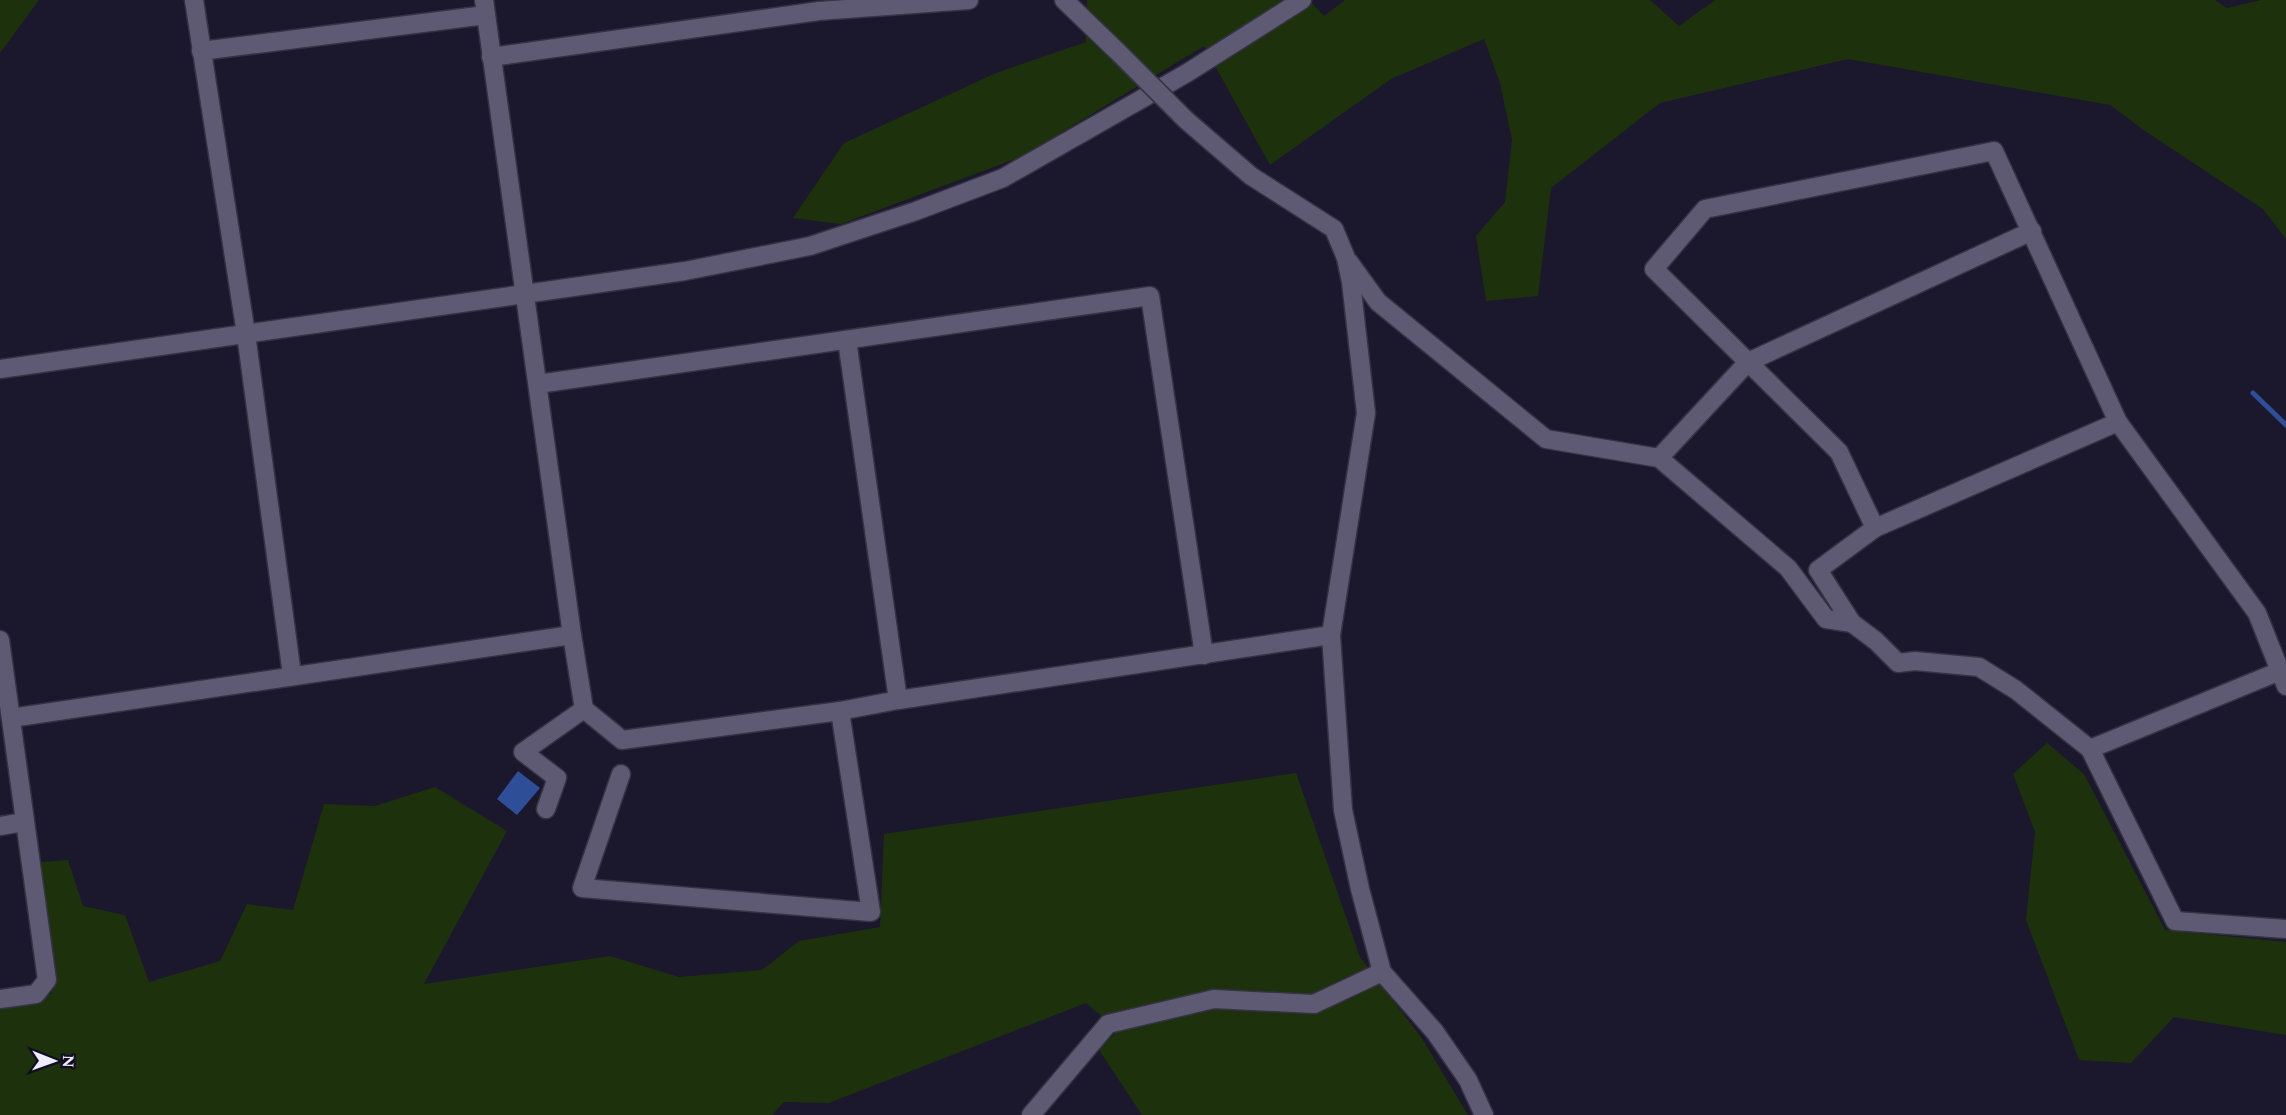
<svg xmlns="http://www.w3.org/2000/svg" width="2286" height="1115" font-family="Spectral,serif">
	<rect width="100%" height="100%" fill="#1b172c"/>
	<g fill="#1d320c">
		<polygon points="0,0 39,0 0,53"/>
		<polygon points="1087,0 1309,0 1324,16 1345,0 1650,0 1679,26 1715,0 2215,0 2227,8 2261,0 2286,0 2286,239 2263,209 2145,131 2110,105 1848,59 1660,103 1551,188 1538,296 1486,301 1476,236 1505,202 1512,140 1500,83 1484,39 1391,79 1270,165 1204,46 1021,157 841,224 793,218 844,143 996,73 1086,42"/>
		<polygon points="2047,743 2084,774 2165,930 2286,942 2286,1035 2174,1017 2131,1063 2079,1060 2026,920 2035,832 2013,774"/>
		<polygon points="1296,773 1360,957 1421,1037 1468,1115 1142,1115 1099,1050 1118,1030 1086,1003 829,1103 784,1102 772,1115 0,1115 0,1002 52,994 41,862 68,860 83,906 125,915 149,982 220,961 247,904 293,910 324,804 375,806 435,787 507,831 424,984 610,956 679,977 762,970 799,941 880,927 884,834"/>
	</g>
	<polygon fill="#2e4e98" points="518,771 540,788 517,815 497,799"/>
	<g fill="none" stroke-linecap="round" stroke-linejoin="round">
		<polyline stroke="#2e4e98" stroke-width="5" points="2253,393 2286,425"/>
		<g stroke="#353243" stroke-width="21">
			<g id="minor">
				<polyline points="194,0 246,334 292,675"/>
				<polyline points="484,0 572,635 584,709 622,740 840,711 898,700 1331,635"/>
				<polyline points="1064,0 1119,53"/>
				<polyline points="201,51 486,15"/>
				<polyline points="491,57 819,11 969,0"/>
				<polyline points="1186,120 1251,176 1334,229 1346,258 1351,282 1366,413 1331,635 1343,810 1360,889 1382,972 1435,1032 1468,1080 1484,1115"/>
				<polyline points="1349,262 1378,302 1546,439 1659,458 1788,568 1826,619 1852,623"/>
				<polyline points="847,340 898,700"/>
				<polyline points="0,369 685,271 810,246 916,211 1003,178 1187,73 1302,0"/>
				<polyline points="538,384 1150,296 1204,655"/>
				<polyline points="2118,422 1875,528 1818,570 1852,623 1876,641 1898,663 1915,661 1979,667 2016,690 2090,749 2175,921 2286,929"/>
				<polyline points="1659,458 1748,362 2032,231"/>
				<polyline points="1875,528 1839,452 1654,269 1705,209 1994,151 2118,422 2257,613 2286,686"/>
				<polyline points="0,640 47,980 36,994 0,999"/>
				<polyline points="11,718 572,635"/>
				<polyline points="2090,749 2280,671"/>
				<polyline points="621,774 582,888 871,912 840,711"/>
				<polyline points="546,809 557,778 523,752 584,709"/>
				<polyline points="0,826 24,822"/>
				<polyline points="1031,1115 1108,1024 1214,999 1314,1004 1382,972"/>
			</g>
		</g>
		<use href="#minor" stroke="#5e5a74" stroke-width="18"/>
		<g stroke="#353243" stroke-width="21" stroke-linecap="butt">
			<polyline id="minor-bridge" points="1119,53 1186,120"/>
		</g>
		<use href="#minor-bridge" stroke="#5e5a74" stroke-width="18"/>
	</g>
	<g transform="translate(54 1061) rotate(91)" stroke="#120e22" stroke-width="4.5" paint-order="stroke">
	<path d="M0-4.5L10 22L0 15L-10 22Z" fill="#efedfd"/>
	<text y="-9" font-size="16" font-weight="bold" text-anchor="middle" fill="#efedfd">N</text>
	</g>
</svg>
